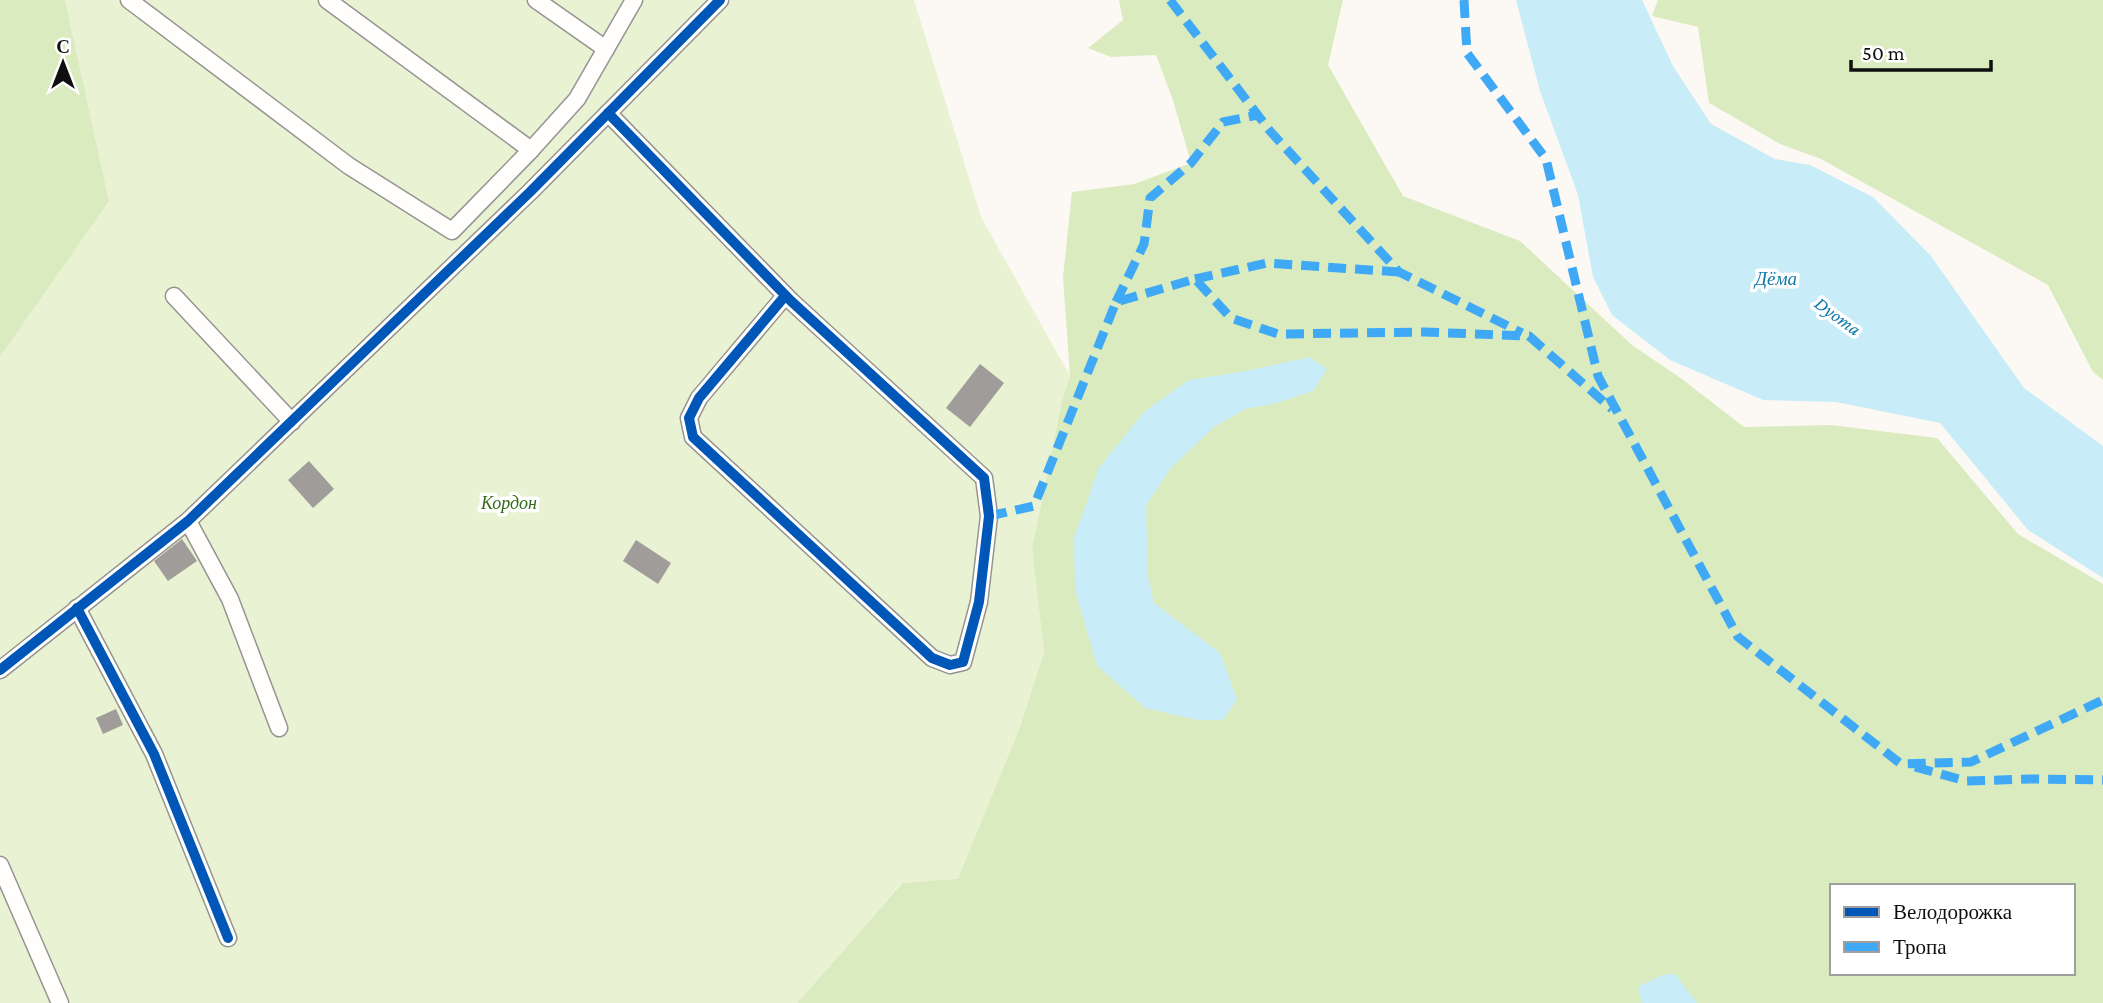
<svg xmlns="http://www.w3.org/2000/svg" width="2103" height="1003" font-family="'Crimson Pro',serif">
	<rect width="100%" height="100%" fill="#fcf9f4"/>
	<polygon fill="#e9f2d2" points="65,0 914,0 981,217 1070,376 1062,401 1032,549 1044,652 1020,727 958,880 901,883 858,934 797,1003 0,1003 0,357 109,201"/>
	<g fill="#daebc0" fill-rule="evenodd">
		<polygon points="0,0 65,0 109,201 0,357"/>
		<path d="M1119 0H1343L1328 65 1403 196 1520 241 1632 345 1682 379 1744 427 1831 425 1937 438 2018 534 2103 584V1003H797L858 934 902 883 958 879 1020 727 1044 652 1032 549 1062 401 1070 376 1063 277 1072 192 1134 184 1191 163 1173 100 1156 55 1111 57 1088 48 1123 20ZM1832 886H2073V973H1832Z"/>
		<polygon points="1658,0 2103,0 2103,380 2093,372 2048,285 1821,159 1780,144 1709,103 1698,27 1652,16"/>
	</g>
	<g fill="#c8edf8">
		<polygon points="1516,0 1642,0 1673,66 1711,124 1775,159 1810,165 1873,197 1931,256 2024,388 2103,446 2103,578 2028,530 1940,423 1836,402 1763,400 1670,360 1612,315 1593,277 1578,195 1540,91"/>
		<polygon points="1310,357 1327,369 1313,391 1277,403 1245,409 1214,427 1171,468 1146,505 1148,577 1154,603 1220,653 1237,699 1223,720 1198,720 1145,708 1097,666 1075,590 1074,538 1099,468 1145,411 1189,380 1246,371"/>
		<polygon points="1675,974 1697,1003 1642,1003 1638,987 1662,975"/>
	</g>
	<g fill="#9f9c99">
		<polygon points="980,364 1004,383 970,427 946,408"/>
		<polygon points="309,461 334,489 313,508 288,480"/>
		<polygon points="182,539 197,561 168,581 154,561"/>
		<polygon points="636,540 671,563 658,584 623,561"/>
		<polygon points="116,709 123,725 103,734 96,718"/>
	</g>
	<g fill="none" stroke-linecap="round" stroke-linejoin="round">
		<g stroke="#969492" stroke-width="19">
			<g id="street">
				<polyline points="129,0 349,166 452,231 531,150 577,99 634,0"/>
				<polyline points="327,0 531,150"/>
				<polyline points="536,0 606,49"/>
				<polyline points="608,113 791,301 984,478 989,516 979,602 963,662 950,665 932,658 693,437 689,418 699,398 785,296"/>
				<polyline points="174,296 292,422"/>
				<polyline points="188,521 230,599 279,728"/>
				<polyline points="77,608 154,754 228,938"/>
				<polyline points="0,670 188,521 530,192 720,0"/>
				<polyline points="0,865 60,1003"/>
			</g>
		</g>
		<use href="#street" stroke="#fffefd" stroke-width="16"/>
		<g stroke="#3fa9f5" stroke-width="9" stroke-dasharray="18 9" stroke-linecap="butt">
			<polyline points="1170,0 1270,131 1399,272 1522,333"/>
			<polyline points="1464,0 1467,53 1546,159 1598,376 1738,637 1901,764 1971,762 2103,700"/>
			<polyline points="1195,279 1267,263 1399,272"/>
			<polyline points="1116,302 1144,244 1150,198 1191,163 1223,122 1258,115"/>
			<polyline points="989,516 1034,506 1116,302 1195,279 1231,318 1278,334 1424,332 1529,336 1612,409"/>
			<polyline points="1915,767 1966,781 2031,779 2103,780"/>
		</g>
		<g stroke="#fff" stroke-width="15">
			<g id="cycleway">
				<polyline points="608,113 791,301 984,478 989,516 979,602 963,662 950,665 932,658 693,437 689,418 699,398 785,296"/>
				<polyline points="77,608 154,754 228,938"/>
				<polyline points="0,670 188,521 530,192 720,0"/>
			</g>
		</g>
		<use href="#cycleway" stroke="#0057b8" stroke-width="10"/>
	</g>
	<g text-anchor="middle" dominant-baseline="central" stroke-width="7" stroke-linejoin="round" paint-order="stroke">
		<g font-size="18" font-style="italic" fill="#346c1a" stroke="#fff">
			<text x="509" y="503">Кордон</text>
		</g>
		<g font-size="19" font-style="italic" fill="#0e79aa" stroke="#fff">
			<text x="1776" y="278">Дёма</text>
			<text transform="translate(1838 316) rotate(36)">Dyoma</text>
		</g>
	</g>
	<rect x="1830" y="884" width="245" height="91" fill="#ffffff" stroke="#9f9f9f" stroke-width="2"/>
	<rect x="1844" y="907" width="35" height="10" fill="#0057b8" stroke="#9f9f9f" stroke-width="2"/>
	<text x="1893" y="919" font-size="21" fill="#0f0f0f">Велодорожка</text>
	<rect x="1844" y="942" width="35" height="10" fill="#3fa9f5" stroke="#9f9f9f" stroke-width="2"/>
	<text x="1893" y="954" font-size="21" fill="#0f0f0f">Тропа</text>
	<g transform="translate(63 63)" stroke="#ffffff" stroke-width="5" paint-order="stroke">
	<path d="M0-5L12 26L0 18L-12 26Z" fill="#0f0f0f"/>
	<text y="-10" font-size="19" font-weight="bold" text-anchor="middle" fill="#0f0f0f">С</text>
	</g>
	<path d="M1851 60v10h140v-10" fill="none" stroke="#0f0f0f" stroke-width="3.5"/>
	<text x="1862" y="60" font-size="21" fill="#0f0f0f" stroke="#ffffff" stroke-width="5" paint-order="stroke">50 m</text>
</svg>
